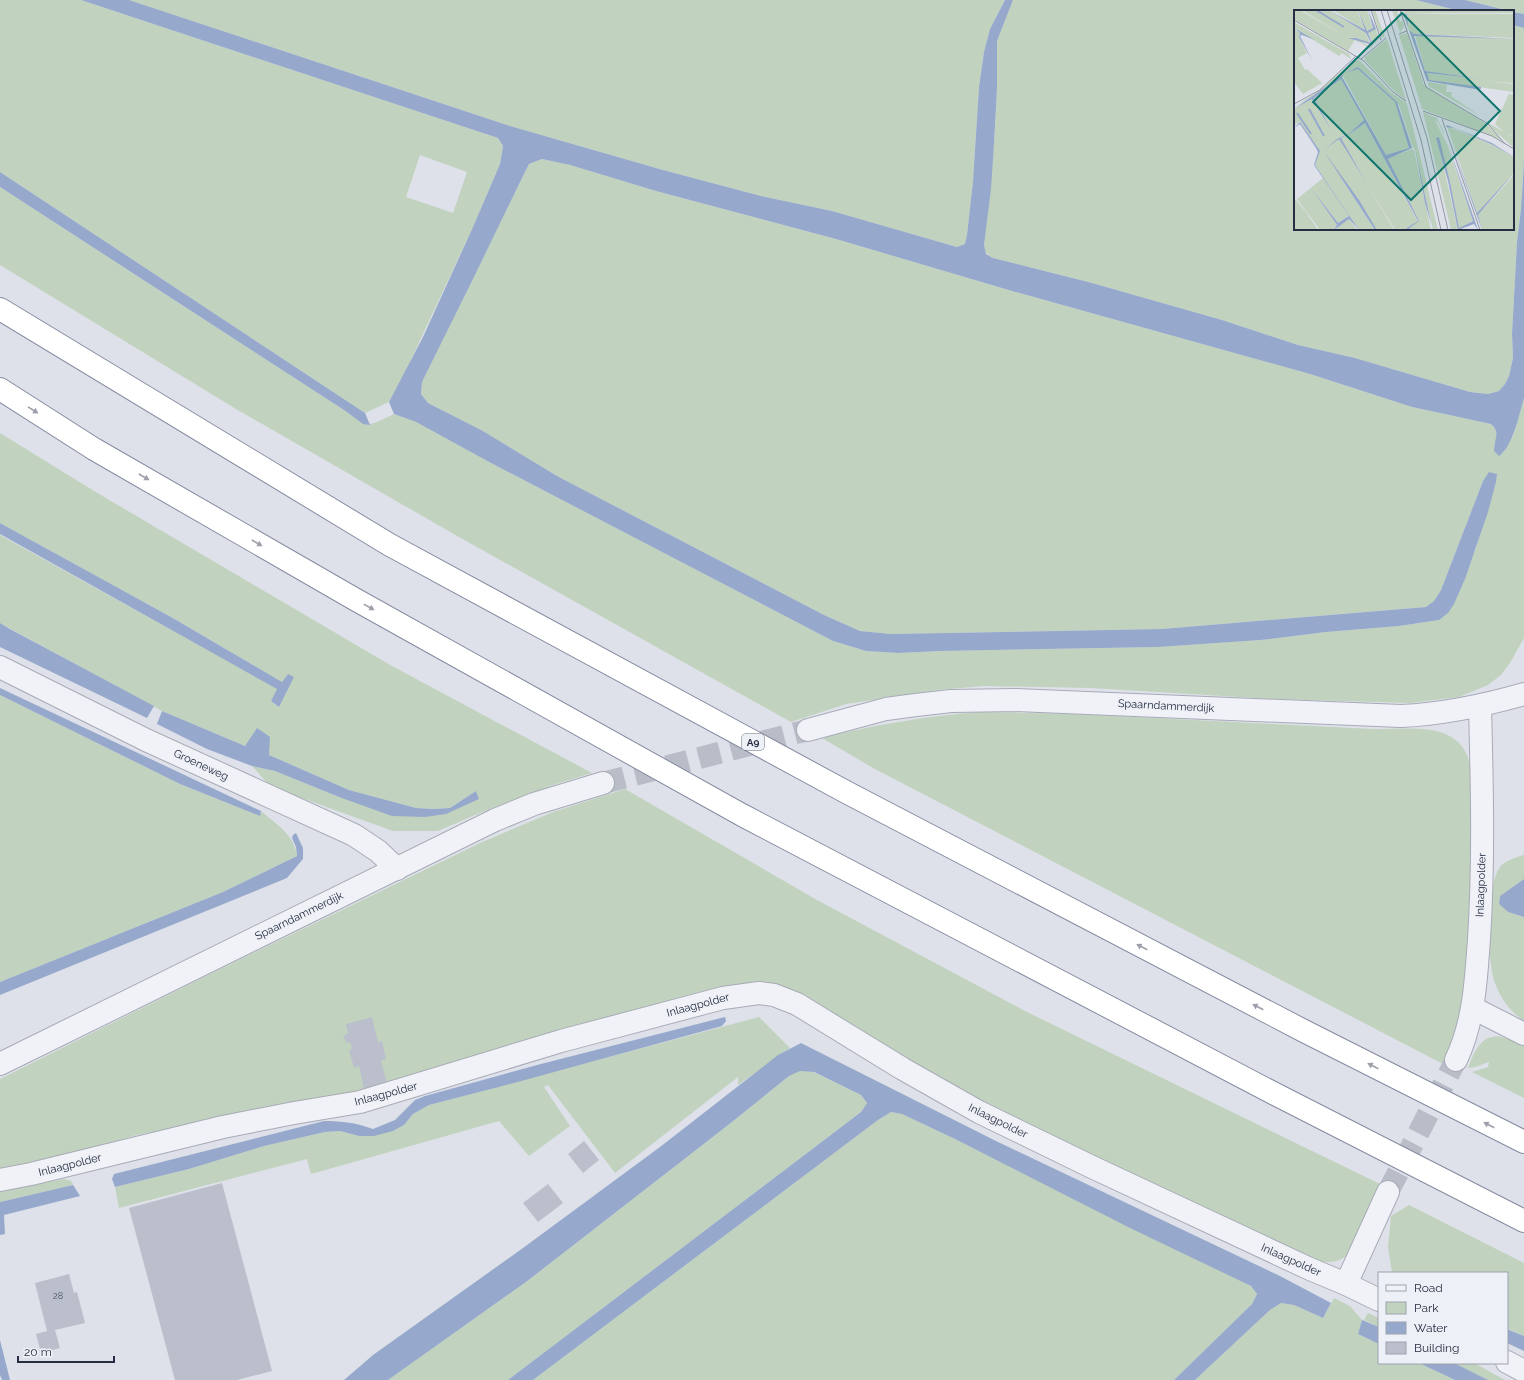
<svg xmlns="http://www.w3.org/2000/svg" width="1524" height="1380" font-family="Raleway,sans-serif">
	<rect width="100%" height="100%" fill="#dee1e9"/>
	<g fill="#c1d3be" fill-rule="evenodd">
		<path d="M0 0H81L498 138 503 146 500 164 473 227 402 379 389 402 365 413 0 172ZM420 155 467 172 453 213 406 197Z"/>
		<polygon points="129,0 1005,0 990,29 984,52 979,87 973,181 966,244 957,247 832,211 761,196 663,170 510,126"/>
		<polygon points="1013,0 1416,0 1460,11 1295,11 1295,229 1513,229 1513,25 1524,28 1524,162 1521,209 1517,242 1512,334 1513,358 1509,376 1505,384 1499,391 1488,394 1470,392 1355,358 1298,345 1222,320 1092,283 993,258 986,253 984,246 994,144 997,88 997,41"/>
		<polygon points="1465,0 1524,0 1524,14"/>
		<path d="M542 159 570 165 656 191 836 239 1012 291 1310 374 1412 407 1491 424C1500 432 1496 438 1494 448L1513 436 1524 398V638L1510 663 1501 675 1488 685 1459 697 1410 703 1274 699 1091 688 983 686 938 690 846 704 791 722 459 537 236 409 0 265V187L344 410C370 429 366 427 394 414L416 422 491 463 833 641 866 651 898 653 941 651 1158 647 1261 640 1326 632 1399 626 1439 620 1475 551 1496 482V474L1483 481 1441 590 1434 601 1426 607 1162 629 891 634 860 631 824 615 557 476 483 431 428 403 421 394 422 382 529 164Z"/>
		<polygon points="0,433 99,494 392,666 592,773 556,784 475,815 438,831 393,831 271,787 252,766 275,771 339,797 425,817 479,799 476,791 450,808 434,809 416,808 349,790 269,755 257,729 245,746 162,711 0,623 0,535 278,689 271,701 279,707 293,677 288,674 282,682 171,617 0,523"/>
		<path d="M0 695 180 784 260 816 261 811C276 824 295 835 297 856L223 892 0 982Z"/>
		<path d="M980 712 1077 714 1373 729C1412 730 1463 719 1471 769L1473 856 1468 943 1465 981 1462 1005 1454 1037 1443 1064 873 768 822 738C874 725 926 716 980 712Z"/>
		<path d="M625 789 817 900 1027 1012 1380 1184 1347 1255C1339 1263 1327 1263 1315 1261L991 1111 790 991 396 1084 137 1135 0 1173V1079L198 980 480 843 553 812Z"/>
		<path d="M1524 855V879L1500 896 1499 904 1508 912 1524 917V1021C1510 1012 1499 996 1494 980 1487 958 1486 886 1500 867 1504 861 1517 857 1524 855Z"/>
		<polygon points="759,1017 790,1048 738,1085 738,1077 615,1173 548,1085 544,1087 570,1126 529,1156 499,1121 311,1174 307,1159 119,1208 115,1187 189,1169 264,1146 325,1132 340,1131 359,1136 393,1131 404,1125 413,1114 429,1105"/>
		<path d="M1498 1036 1524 1044V1098L1472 1072 1488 1067 1489 1062 1475 1067 1468 1068C1472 1058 1477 1043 1488 1038 1491 1037 1495 1037 1498 1036Z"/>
		<polygon points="800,1070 813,1072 861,1095 867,1103 861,1112 508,1380 388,1380 526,1282 732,1122 789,1076"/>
		<polygon points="891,1112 902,1114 957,1140 1251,1286 1257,1294 1252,1304 1174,1380 533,1380 878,1120"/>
		<polygon points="64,1179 71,1181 73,1185 0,1202 0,1192"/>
		<polygon points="1409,1205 1524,1263 1524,1336 1507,1328 1507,1273 1392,1273 1388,1247 1391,1216"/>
		<polygon points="1334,1298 1350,1306 1362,1320 1358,1334 1379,1344 1379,1363 1419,1363 1455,1380 1195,1380 1270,1310 1281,1303 1294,1305 1323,1318"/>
		<polygon points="1368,1313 1379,1318 1379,1327 1364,1320"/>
		<polygon points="1453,1363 1474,1363 1505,1380 1488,1380"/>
	</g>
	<g fill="#96a9cc">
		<path d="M81 0H129L510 126 663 170 761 196 832 211 957 247 965 244 967 235 973 181 979 87 984 52 990 29 1005 0H1013L997 41V88L994 144 991 189 984 245 986 254 993 258 1092 283 1222 320 1298 345 1355 358 1470 392 1488 394 1499 391 1505 384 1509 376 1513 358 1512 334 1517 242 1521 209 1524 162V398C1519 415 1513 446 1499 456L1494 451C1494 439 1501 433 1491 424L1412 407 1310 374 1012 291 836 239 656 191 570 165 542 159 529 164 523 176 472 281 422 382 421 394 428 403 483 431 557 476 824 615 860 631 891 634 1162 629 1426 607 1434 601 1441 590 1483 481 1489 472 1497 474 1496 482 1488 512 1465 579 1454 604 1448 613 1439 620 1399 626 1326 632 1261 640 1158 647 941 651 898 653 866 651 833 641 491 463 416 422 394 414 389 402 423 337 473 227 500 164 503 146 498 138Z"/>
		<polygon points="1416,0 1465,0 1510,11 1460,11"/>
		<polygon points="1513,12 1524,14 1524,28 1513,25"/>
		<polygon points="0,172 365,413 370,425 363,424 344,410 0,187"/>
		<polygon points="0,523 171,617 282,682 288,674 294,677 279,707 271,701 277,689 0,534"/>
		<polygon points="0,623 10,629 154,706 147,718 0,647"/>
		<polygon points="0,688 261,811 260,816 180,784 0,695"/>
		<polygon points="162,711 245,746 257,728 270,737 269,755 349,790 416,808 434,809 450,808 476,791 479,799 446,814 425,817 392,816 339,797 275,771 252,766 207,749 157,724"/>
		<polygon points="296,833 303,848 303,859 287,878 0,995 0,982 223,892 297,856 296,847 292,838 293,835"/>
		<polygon points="1524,879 1524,917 1508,912 1499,904 1500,896"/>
		<path d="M725 1017 726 1021 722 1026 514 1083 429 1105 413 1114 404 1125 393 1131 374 1136H359L340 1131 325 1132 264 1146 189 1169 115 1187 112 1179 114 1174 324 1121C342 1121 357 1123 373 1129L395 1120 415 1100 425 1096 537 1065Z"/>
		<polygon points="801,1043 998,1142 1280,1276 1331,1303 1323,1318 1294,1305 1281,1303 1270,1310 1195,1380 1174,1380 1252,1304 1257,1294 1251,1286 1130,1228 957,1140 902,1114 891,1112 878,1120 533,1380 508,1380 861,1112 867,1103 861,1095 814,1072 800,1071 789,1076 732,1122 526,1282 388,1380 344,1380 373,1355 523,1248 660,1147 778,1055"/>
		<polygon points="73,1185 80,1196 4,1215 5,1234 0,1235 0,1202"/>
		<polygon points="1362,1320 1379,1327 1379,1344 1358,1334"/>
		<polygon points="1507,1329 1524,1336 1524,1351 1507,1343"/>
		<polygon points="0,1340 10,1380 2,1380 0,1375"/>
		<polygon points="1419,1363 1454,1363 1488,1380 1455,1380"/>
	</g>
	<g fill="#bbbfcc">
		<polygon points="372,1017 378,1042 382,1041 386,1059 381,1061 387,1083 364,1089 359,1066 354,1068 349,1050 352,1049 350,1042 347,1043 343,1037 348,1033 346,1024"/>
		<polygon points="584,1141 599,1160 583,1173 568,1154"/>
		<polygon points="222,1183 272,1371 237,1380 175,1380 129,1208"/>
		<polygon points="548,1184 563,1203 538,1222 523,1203"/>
		<polygon points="69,1274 74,1293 77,1292 85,1323 55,1330 60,1348 41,1353 36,1334 47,1331 35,1283"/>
	</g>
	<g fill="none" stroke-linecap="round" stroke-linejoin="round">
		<polyline stroke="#b9bdc7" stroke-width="22" stroke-dasharray="22 11" stroke-linecap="butt" points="1388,1192 1456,1060"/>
		<polyline stroke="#b9bdc7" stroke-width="22" stroke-dasharray="22 11" stroke-linecap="butt" points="603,783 808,730"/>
		<g stroke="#a7abb7" stroke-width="24">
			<g id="minor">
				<polyline points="0,667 146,740 354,835 378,851 397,869"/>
				<polyline points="1473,1008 1524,1034"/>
				<path d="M1456 1060C1474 1022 1476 981 1479 939 1484 861 1482 784 1480 706"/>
				<polyline points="0,1180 31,1174 223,1127 294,1113 360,1102 561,1041 723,998 759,993 774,995 797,1004 903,1069 979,1112 1092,1167 1310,1269 1346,1284"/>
				<polyline points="1379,1300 1346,1284 1388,1192"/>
				<polyline points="1507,1362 1524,1371"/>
			</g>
		</g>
		<g stroke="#a7abb7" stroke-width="24">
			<g id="tertiary">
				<path d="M808 730 886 709 916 705 951 701 1015 700 1401 716C1444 714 1482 706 1524 694"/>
				<polyline points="0,1064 495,820 534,804 603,783"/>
			</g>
		</g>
		<g stroke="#848ca0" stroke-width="24">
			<g id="motorway">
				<polyline points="0,309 390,545 846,792 1304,1031 1524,1142"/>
				<polyline points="0,389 94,449 358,601 742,815 1275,1094 1524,1221"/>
			</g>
		</g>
		<use href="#minor" stroke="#f1f2f7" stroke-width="22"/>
		<use href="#tertiary" stroke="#f1f2f7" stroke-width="22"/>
		<use href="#motorway" stroke="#fff" stroke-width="22"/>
	</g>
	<defs><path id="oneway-solid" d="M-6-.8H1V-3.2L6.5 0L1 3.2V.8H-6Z"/></defs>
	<g fill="#9da0aa">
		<use href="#oneway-solid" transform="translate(33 410) rotate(32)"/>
		<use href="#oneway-solid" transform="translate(144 477) rotate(30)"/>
		<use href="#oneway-solid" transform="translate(257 543) rotate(30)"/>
		<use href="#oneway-solid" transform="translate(369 607) rotate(29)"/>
		<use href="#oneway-solid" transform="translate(1142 947) rotate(-153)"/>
		<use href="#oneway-solid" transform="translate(1258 1007) rotate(-153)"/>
		<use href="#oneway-solid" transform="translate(1373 1066) rotate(-153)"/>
		<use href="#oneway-solid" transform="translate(1489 1125) rotate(-153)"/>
	</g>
	<g text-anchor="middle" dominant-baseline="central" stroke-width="3" stroke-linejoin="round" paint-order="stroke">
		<g font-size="9" fill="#4b5164">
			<text x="58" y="1296">28</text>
		</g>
		<rect fill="#edf0f6" stroke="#626777" stroke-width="1" x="742" y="734" width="22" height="16" rx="3"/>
		<g font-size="10" font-weight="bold" fill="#262c41">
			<text x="753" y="742">A9</text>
		</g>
		<g font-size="11" fill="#262c41" stroke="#edf0f6">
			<text transform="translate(1166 706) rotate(3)">Spaarndammerdijk</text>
			<text transform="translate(201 765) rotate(25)">Groeneweg</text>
			<text transform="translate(1481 885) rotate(-88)">Inlaagpolder</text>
			<text transform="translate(299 916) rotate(-26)">Spaarndammerdijk</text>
			<text transform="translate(698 1005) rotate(-15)">Inlaagpolder</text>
			<text transform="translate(386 1094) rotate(-15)">Inlaagpolder</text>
			<text transform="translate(998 1121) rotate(26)">Inlaagpolder</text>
			<text transform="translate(70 1165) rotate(-14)">Inlaagpolder</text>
			<text transform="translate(1291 1260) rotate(24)">Inlaagpolder</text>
		</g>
	</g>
	<g transform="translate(1294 10)">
		<rect width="220" height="220" fill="#dee1e9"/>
		<path d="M0 0H6L52 27 8 0H35L72 23 76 34 62 28 54 27 62 29 73 35 79 34 74 22 82 19 76 0 85 29 76 38 61 30 54 41 0 9ZM39 0H63L71 20H70ZM64 0H73L79 19 72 21ZM78 0H81L91 27H87ZM98 0H103L106 12 109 11 110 17 106 22ZM140 0 141 3 110 4 116 16 113 4H220V28L120 24 115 20 109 4 110 1ZM141 0H220V3H141ZM0 12 55 44 57 49 48 43 45 46 0 18ZM0 19 6 23 5 27 13 43 4 48 11 60 13 59 28 73 9 84 0 72ZM113 23 130 75 192 114 208 130 128 99 105 25ZM121 25 220 29V73L192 71 220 74V82L135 70 132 63 189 69 131 61ZM93 29 110 84 112 90 100 81 71 50V47ZM65 50 98 83 113 93 144 220H139L121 140 118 136 105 95 77 68 64 57 51 63 64 59 101 92 115 138 92 145 49 66 44 67 26 83 0 97 20 84 60 51ZM47 69 70 110 56 123 43 129 31 138 45 128 72 172 47 128 57 123 71 113 124 212 110 220H101L73 174 100 220H83L29 140 81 220H65L21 155 25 144 24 139 6 112 0 115V99L18 89 38 120 20 88ZM134 72 153 75 152 82H158L157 86 186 106 134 76ZM215 84 220 85V126L212 123 220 127V138L189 110 210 122 201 114ZM129 102 143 108 150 122V125L144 112 141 110 153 134 179 210 165 219 156 172 143 128 164 220H157ZM153 116 199 135 220 147V163L183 204ZM118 139 120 140 137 220H113L125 211 94 149ZM220 165V220H188L184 205ZM29 168 55 206 44 213 17 178 43 215 40 220H26L3 189ZM2 190 12 202 24 220H0V191ZM55 209 63 220H41L46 215Z" fill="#c1d3be"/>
		<path d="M35 0 71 20 64 0 73 21 79 18 74 0 82 19 74 23 79 35 54 28H62L77 33 72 23ZM220 3 113 4 114 17 110 4ZM0 18 21 30 8 25 6 26 19 52 5 27 6 23ZM115 20 120 24 220 29 120 26 131 61 189 69 133 63 135 70 187 77V79H181L133 71ZM64 57 103 92 118 138 94 149 125 211 113 220H110L124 211 71 113 57 123 47 128 72 172 45 129 31 139 43 129 56 123 70 110 47 69 20 88 38 121 18 89 0 99 50 64 48 67 92 145 115 138 101 92 64 59 51 63ZM6 112 26 141 21 155 65 220 55 209 40 220 43 215 17 178 44 213 55 206 20 155 24 142 22 138 6 114 0 118ZM153 115 198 133 220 147 199 135 160 118 152 117ZM153 121 183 203 220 163 184 205 188 220ZM145 127 156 172 165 218 179 211 154 134 184 220 180 214 164 220 154 171 142 128ZM121 139 138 217 139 220 131 193ZM29 140 65 190 83 220H81Z" fill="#96a9cc"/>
		<path fill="none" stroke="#96a9cc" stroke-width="2" d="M22 0 50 17M15 99 30 126M3 103 17 124"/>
		<path fill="none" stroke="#9499a6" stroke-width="1" d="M77 0 87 30M87 0 127 130 147 220M93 0 133 128 154 220M0 10 70 51 99 82 112 91M113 21 132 77 194 114 211 134M105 24 113 21 106 0M67 49 92 28M0 94 26 80 62 46M129 101 198 126 220 139M148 109 186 220"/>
		<path fill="#0f766e" fill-opacity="0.15" stroke="#0f766e" stroke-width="2" d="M108 3 206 101 117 190 19 92Z"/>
		<rect width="220" height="220" fill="none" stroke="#262c41" stroke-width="2"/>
	</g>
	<rect x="1378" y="1272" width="130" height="92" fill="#edf0f6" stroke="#9da2ae"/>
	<rect x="1386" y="1285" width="20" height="6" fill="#f1f2f7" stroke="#9da2ae"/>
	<text x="1414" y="1292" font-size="12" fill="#262c41">Road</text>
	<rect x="1386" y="1302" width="20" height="12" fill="#c1d3be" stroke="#9da2ae"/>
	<text x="1414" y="1312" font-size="12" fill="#262c41">Park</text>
	<rect x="1386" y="1322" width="20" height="12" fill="#96a9cc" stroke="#9da2ae"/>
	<text x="1414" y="1332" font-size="12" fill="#262c41">Water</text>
	<rect x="1386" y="1342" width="20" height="12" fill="#bbbfcc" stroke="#9da2ae"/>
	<text x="1414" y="1352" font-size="12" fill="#262c41">Building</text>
	<path d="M18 1356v6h96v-6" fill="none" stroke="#262c41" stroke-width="2"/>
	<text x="24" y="1356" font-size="12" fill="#262c41" stroke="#edf0f6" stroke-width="3" paint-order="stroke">20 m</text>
</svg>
